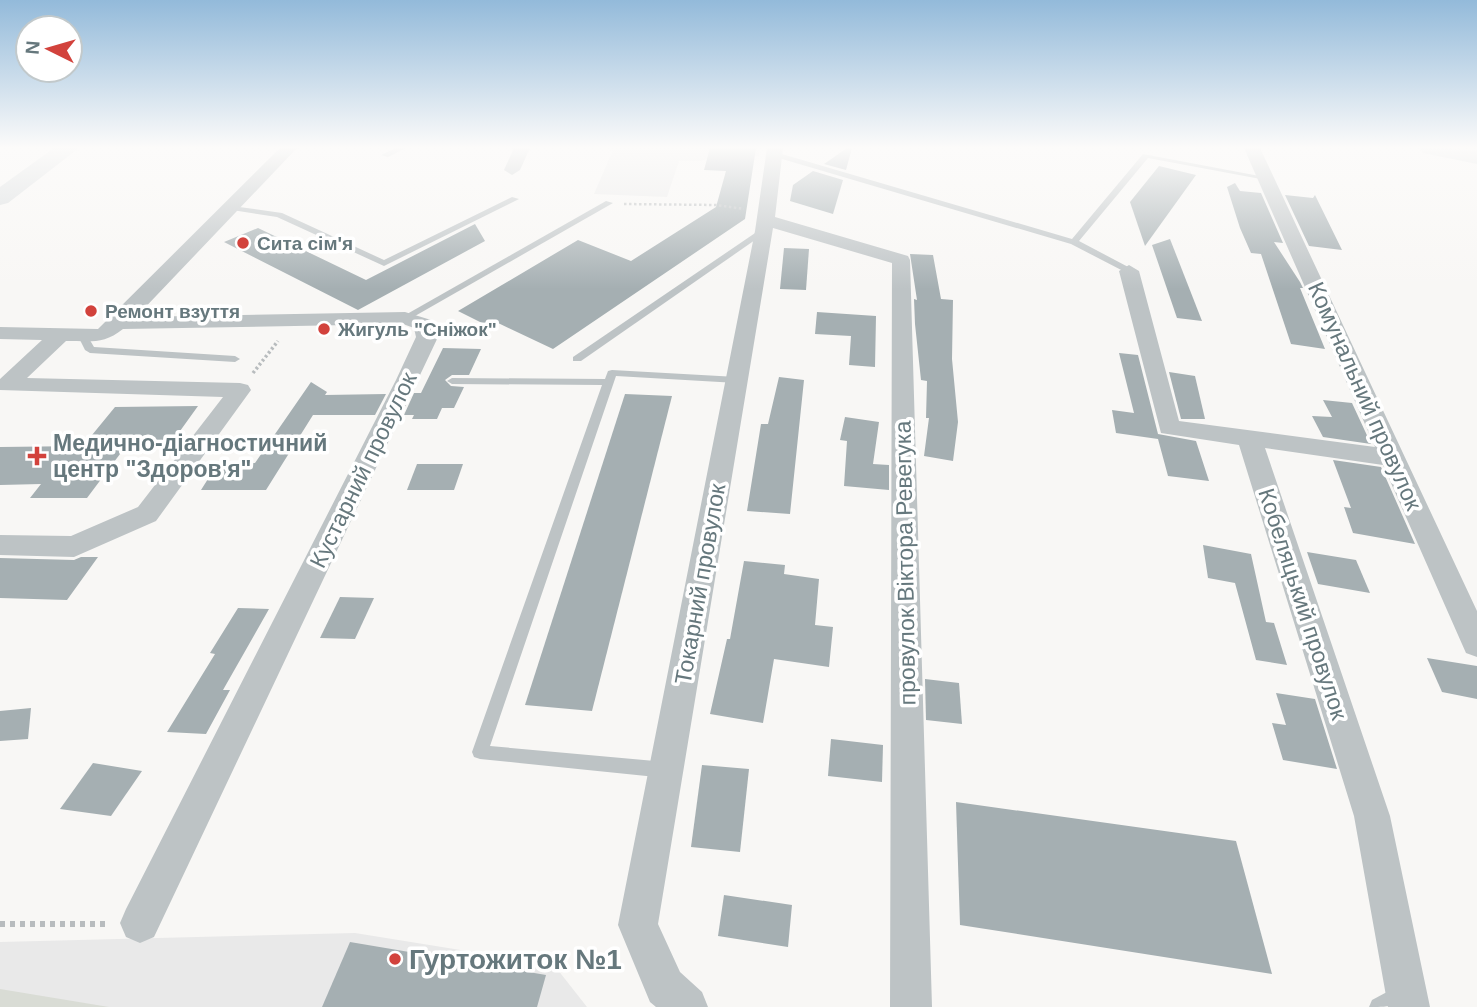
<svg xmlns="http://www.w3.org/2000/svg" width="1477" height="1007" font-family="Arial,sans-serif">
	<rect width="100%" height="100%" fill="#f8f7f5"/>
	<g fill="#e9e9e9">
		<polygon points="611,148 760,148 759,156 723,154 701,161 679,161 667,197 594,194 613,150"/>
		<polygon points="355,933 554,965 587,1007 0,1007 0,942"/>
	</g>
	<polygon fill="#d9dcd5" points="0,989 109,1007 0,1007"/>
	<g fill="#a5afb2">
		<polygon points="710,148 756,148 745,219 553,349 496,322 494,329 458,311 578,240 631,261 716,207 726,171 704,170"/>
		<polygon points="847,148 852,148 846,170 824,164"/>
		<polygon points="1159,166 1196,175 1145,246 1130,202"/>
		<polygon points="813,171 843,180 833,214 790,201 793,185"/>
		<polygon points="1235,183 1240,191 1261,193 1283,243 1274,242 1300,282 1303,288 1300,288 1325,349 1291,344 1261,254 1251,253 1240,228 1227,187"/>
		<polygon points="1285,195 1313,198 1315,195 1342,250 1309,246"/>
		<polygon points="475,224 485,241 358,310 224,242 258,228 366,280"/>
		<polygon points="1170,239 1202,321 1177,318 1152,245"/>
		<polygon points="784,248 809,249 806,290 780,289"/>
		<polygon points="910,254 933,255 941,299 953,300 952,359 958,422 953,461 924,456 929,418 926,418 927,381 921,380 915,324 914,299 917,300"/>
		<polygon points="817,312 876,316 875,367 849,365 851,336 815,334"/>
		<polygon points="443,348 481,349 469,375 452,375 445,380 451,386 464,387 454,408 442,408 437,419 412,419 414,415 404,415 414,393 421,393"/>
		<polygon points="1119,353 1138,355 1158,434 1196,441 1209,481 1168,476 1158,439 1116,433 1112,410 1134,413"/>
		<polygon points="1169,372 1195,376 1205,419 1181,419"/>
		<polygon points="779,377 804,380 790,514 747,511 761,424 768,424"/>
		<polygon points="311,382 327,392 325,395 386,394 375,415 313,415 266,490 201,490 218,463 255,463"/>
		<polygon points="625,394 672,396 592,711 525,705"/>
		<polygon points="1323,400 1352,403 1371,444 1323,437 1312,416 1332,417"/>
		<polygon points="198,406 170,445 126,446 87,498 30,498 41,484 0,485 0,447 83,446 115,407"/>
		<polygon points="845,417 879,422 873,464 889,465 889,490 844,486 847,441 840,440"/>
		<polygon points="1333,460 1381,467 1415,544 1353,533 1344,507 1351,508"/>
		<polygon points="417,464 463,464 454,490 407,490"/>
		<polygon points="1203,545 1251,554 1266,622 1274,623 1287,665 1256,660 1235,583 1208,578"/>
		<polygon points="1307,552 1356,560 1370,593 1318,584"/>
		<polygon points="81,557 98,557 67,600 0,598 0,558 74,560"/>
		<polygon points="744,561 785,565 784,574 819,579 815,625 833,627 829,667 774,659 763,723 710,714 727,639 730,639"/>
		<polygon points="340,597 374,598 355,639 320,638"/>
		<polygon points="238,608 269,609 223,690 230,690 206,734 167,732 215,654 210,653"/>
		<polygon points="1427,658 1477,666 1477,699 1442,692"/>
		<polygon points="925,679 959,683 962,724 926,720"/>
		<polygon points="1276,693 1315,699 1337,769 1283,760 1272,723 1286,725"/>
		<polygon points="31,708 28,739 0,741 0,711"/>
		<polygon points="831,739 883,745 882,782 828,776"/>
		<polygon points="93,763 142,771 111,816 60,809"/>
		<polygon points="702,765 749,769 740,852 691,847"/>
		<polygon points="956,802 1236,841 1272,974 960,925"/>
		<polygon points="724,895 792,905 788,947 718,936"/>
		<polygon points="350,942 546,975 537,1007 322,1007"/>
	</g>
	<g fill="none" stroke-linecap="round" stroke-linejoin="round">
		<polyline stroke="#b8bcbe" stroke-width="2.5" stroke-dasharray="2.5 2.5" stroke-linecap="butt" points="624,204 716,205 744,209"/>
		<polyline stroke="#b8bcbe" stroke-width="3.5" stroke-dasharray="2.5 2.5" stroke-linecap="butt" points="253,373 278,341"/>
		<polyline stroke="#b8bcbe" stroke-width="6" stroke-dasharray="5 5" stroke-linecap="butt" points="0,924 108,924"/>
		<g fill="#bdc3c5" fill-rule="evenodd">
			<polygon points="396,148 406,148 388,157 381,155"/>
			<polygon points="775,152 1072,239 1143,154 1270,178 1266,180 1148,158 1079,241 1132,269 1133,271 1129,274 1071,244 772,156 771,154"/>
			<polygon points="512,197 519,199 384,266 277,217 232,210 228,208 232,206 282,213 384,260"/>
			<polygon points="606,201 613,203 408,320 405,321 400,318"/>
			<polygon points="761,229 768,231 581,361 573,361 573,357"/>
			<polygon points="82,331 85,332 94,347 235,356 240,359 235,362 90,353 85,350 77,334"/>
			<polygon points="612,370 737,377 742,380 737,383 616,376 490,746 666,762 672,765 674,770 672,775 666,778 480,759 474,757 472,752 602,385 452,384 447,381 452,378 605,379 608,371"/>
			<path d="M1400 985 1407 988 1410 995C1403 1007 1384 1007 1369 1007L1372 1000Z"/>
		</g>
		<g fill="#bdc3c5" fill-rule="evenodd">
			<path d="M280 148H297L136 317 405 312 431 320 438 337 154 937 140 943 126 937 120 923 126 909 396 380 416 337 414 328 403 324 123 329C103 345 90 341 66 341L27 378 240 383 248 385 251 390 156 521 74 557 0 555V535L71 536 138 507 223 397 0 390V379L42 340 0 339V327L98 329Z"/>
			<polygon points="514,148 530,148 520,170 512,175 504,170"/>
			<polygon points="767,148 783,148 775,217 908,256 910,260 932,1007 890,1007 892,263 773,228 658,924 680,972 702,992 708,1007 656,1007 650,1002 618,925 755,231"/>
			<polygon points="1244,148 1260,148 1477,611 1477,657 1466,653 1462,644 1383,465 1265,448 1390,816 1430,1007 1388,1007 1354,816 1239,445 1161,433 1119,271 1129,265 1139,271 1179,421 1375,447"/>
		</g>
		<polygon fill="#d4d9db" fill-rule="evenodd" points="54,148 79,148 8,203 0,205 0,187"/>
		<polygon fill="#d4d9db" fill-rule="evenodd" points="1420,148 1477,150 1477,164 1423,153"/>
	</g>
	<linearGradient id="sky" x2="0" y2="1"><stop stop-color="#93bada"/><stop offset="0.51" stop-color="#fcfbfa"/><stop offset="1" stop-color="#fcfbfa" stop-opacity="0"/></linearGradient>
	<rect width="1477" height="289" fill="url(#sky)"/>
	<g fill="#d2423c" stroke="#fff" stroke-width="2.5">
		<circle cx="243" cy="243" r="7"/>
		<circle cx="91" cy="311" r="7"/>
		<circle cx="324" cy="329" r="7"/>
		<path d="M33.5 445.5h7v7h7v7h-7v7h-7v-7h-7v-7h7z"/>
		<circle cx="395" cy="959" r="7"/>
	</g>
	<g text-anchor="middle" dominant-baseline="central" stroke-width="7" stroke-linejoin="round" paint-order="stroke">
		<g font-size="19" font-weight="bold" fill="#66787d" stroke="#fff" text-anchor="start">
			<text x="257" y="243">Сита сім'я</text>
			<text x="105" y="311">Ремонт взуття</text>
			<text x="338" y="329">Жигуль "Сніжок"</text>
		</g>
		<g font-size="23" fill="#66787d" stroke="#fff">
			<text transform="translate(1365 396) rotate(66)">Комунальний провулок</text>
			<text transform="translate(363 470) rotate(-64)">Кустарний провулок</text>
			<text transform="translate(905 563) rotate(-91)">провулок Віктора Ревегука</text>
			<text transform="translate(700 584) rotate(-80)">Токарний провулок</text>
			<text transform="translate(1303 604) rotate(72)">Кобеляцький провулок</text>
		</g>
		<g font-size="23" font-weight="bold" fill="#66787d" stroke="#fff" text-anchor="start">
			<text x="53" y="443">Медично-діагностичний<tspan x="53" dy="26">центр "Здоров'я"</tspan></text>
		</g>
		<g font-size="28" font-weight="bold" fill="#66787d" stroke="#fff" text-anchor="start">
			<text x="409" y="959">Гуртожиток №1</text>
		</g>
	</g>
	<g transform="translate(49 49) rotate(275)"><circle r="33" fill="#ffffff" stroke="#c2c9cb" stroke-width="2"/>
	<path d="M0-5L12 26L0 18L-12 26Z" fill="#d2423c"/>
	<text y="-10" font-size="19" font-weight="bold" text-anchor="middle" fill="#66787d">N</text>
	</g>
</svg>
